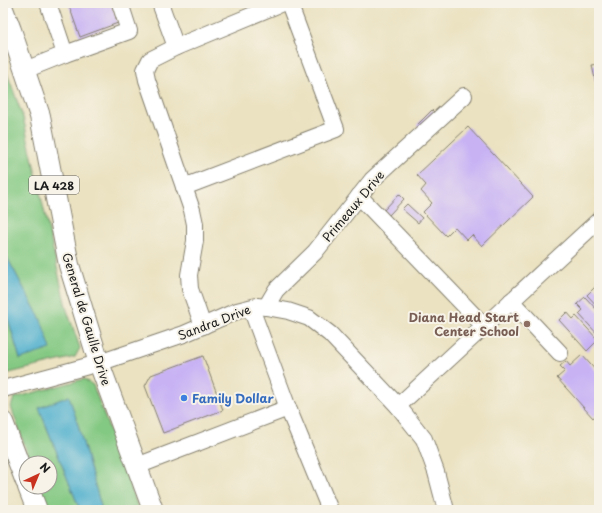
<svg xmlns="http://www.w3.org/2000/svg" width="602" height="513" font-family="'Playpen Sans',sans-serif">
	<rect width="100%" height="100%" fill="#f7f3e8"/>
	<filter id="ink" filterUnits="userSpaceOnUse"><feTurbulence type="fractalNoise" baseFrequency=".025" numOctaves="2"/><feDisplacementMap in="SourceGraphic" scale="8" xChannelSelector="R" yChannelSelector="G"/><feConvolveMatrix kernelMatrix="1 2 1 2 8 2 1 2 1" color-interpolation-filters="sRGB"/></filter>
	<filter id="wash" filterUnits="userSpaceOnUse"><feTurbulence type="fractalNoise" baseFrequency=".012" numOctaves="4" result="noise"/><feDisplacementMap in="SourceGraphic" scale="16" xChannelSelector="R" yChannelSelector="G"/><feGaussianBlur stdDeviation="0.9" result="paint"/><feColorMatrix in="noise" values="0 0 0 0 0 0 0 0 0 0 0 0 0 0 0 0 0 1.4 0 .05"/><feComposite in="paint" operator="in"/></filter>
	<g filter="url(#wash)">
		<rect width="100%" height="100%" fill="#ebe2c1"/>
		<g fill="#84c983" stroke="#507250">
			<polygon points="3,62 23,117 66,307 80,348 75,357 5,374 3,373 3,302 20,359 41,320 3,250"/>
			<polygon points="84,379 93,385 139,510 102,510 76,418 69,396 39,408 80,510 48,510 40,487 50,487 50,463 31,463 11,407 14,398"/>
		</g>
		<g fill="#4eafcd" stroke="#356674">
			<polygon points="3,250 41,320 51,349 20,359 3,302"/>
			<polygon points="69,396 76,418 102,510 80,510 39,408"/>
		</g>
		<g id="blocks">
			<g fill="#c8b2f4">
				<polygon points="68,3 111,3 118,23 80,37"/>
				<polygon points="599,64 599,89 597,89 592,65"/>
				<polygon points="432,110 437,115 421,130 417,125"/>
				<polygon points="468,127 533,197 482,246 472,235 467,240 455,227 446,236 423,212 432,203 421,191 426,185 417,175"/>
				<polygon points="399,194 404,199 389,215 384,210"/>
				<polygon points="407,204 422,218 418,223 402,209"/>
				<polygon points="595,287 599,292 599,308 587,295"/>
				<polygon points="585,297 599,312 599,336 579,314 583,310 577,304"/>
				<polygon points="567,312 573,319 576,316 598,340 587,351 559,320"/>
				<polygon points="582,355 599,374 599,412 593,418 557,378 565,371 560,366 566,361 570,366"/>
				<polygon points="203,356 223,410 163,433 145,386 151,375"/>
			</g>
		</g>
	</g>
	<g filter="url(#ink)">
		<use href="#blocks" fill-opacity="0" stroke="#847f6e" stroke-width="1"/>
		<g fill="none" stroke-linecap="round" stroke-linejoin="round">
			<g stroke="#847f6e" stroke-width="18">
				<g id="minor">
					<polyline points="48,3 65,54 129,31 120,3"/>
					<polyline points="160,3 176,47"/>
					<polyline points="25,70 65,54"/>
					<polyline points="184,187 336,129 289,3"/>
					<polyline points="359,196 484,326"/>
					<polyline points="511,301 560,353"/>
					<polyline points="266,307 276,290 315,252 372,180 464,96"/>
					<polyline points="251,308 288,408 330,510"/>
					<polyline points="203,326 190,289 189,275 195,241 195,224 192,210 147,80 145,70 150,60 176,47 282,3"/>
					<polyline points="3,389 99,363 184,334 237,311 257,306 266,307 288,311 309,318 330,334 398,406 424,439 436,472 446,510"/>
					<polyline points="398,406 599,220"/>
					<polyline points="137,466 288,408"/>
				</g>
			</g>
			<g stroke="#847f6e" stroke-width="22">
				<g id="major">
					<polyline points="3,9 11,30 40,116 69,265 99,363 153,510"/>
					<polyline points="3,422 26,482"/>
					<polyline points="28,487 37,510"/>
				</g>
			</g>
			<use href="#minor" stroke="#fff" stroke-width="16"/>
			<use href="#major" stroke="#fff" stroke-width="20"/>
		</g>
	</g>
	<circle fill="#8d6e63" stroke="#f7f3e8" stroke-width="1.5" cx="527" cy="324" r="4"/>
	<circle fill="#3f7fe0" stroke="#f7f3e8" stroke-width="1.5" cx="184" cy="398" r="4"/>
	<g text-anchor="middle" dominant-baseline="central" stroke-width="4" stroke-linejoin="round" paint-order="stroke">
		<rect fill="#f7f3e8" stroke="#5e5c59" stroke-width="1" x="29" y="176" width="50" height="18" rx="3"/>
		<g font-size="11" font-weight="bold" fill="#1c1c1c">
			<text x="54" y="185">LA 428</text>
		</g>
		<g font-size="12" fill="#1c1c1c" stroke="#f7f3e8">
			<text transform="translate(353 206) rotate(-50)">Primeaux Drive</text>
			<text transform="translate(87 319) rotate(73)">General de Gaulle Drive</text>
			<text transform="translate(214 322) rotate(-21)">Sandra Drive</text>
		</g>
		<g font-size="12" font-weight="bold" fill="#785e54" stroke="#f7f3e8" text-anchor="end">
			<text x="519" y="317">Diana Head Start<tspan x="519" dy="14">Center School</tspan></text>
		</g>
		<g font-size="12" font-weight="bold" fill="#366cbe" stroke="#f7f3e8" text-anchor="start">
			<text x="192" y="398">Family Dollar</text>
		</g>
	</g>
	<rect width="602" height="513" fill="none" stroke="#f7f3e8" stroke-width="16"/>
	<g transform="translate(38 475) rotate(44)"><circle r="19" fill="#f7f3e8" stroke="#9f9d96"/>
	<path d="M0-3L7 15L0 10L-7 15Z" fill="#c8321e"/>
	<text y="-6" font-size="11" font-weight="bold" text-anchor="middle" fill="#1c1c1c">N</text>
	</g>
</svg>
